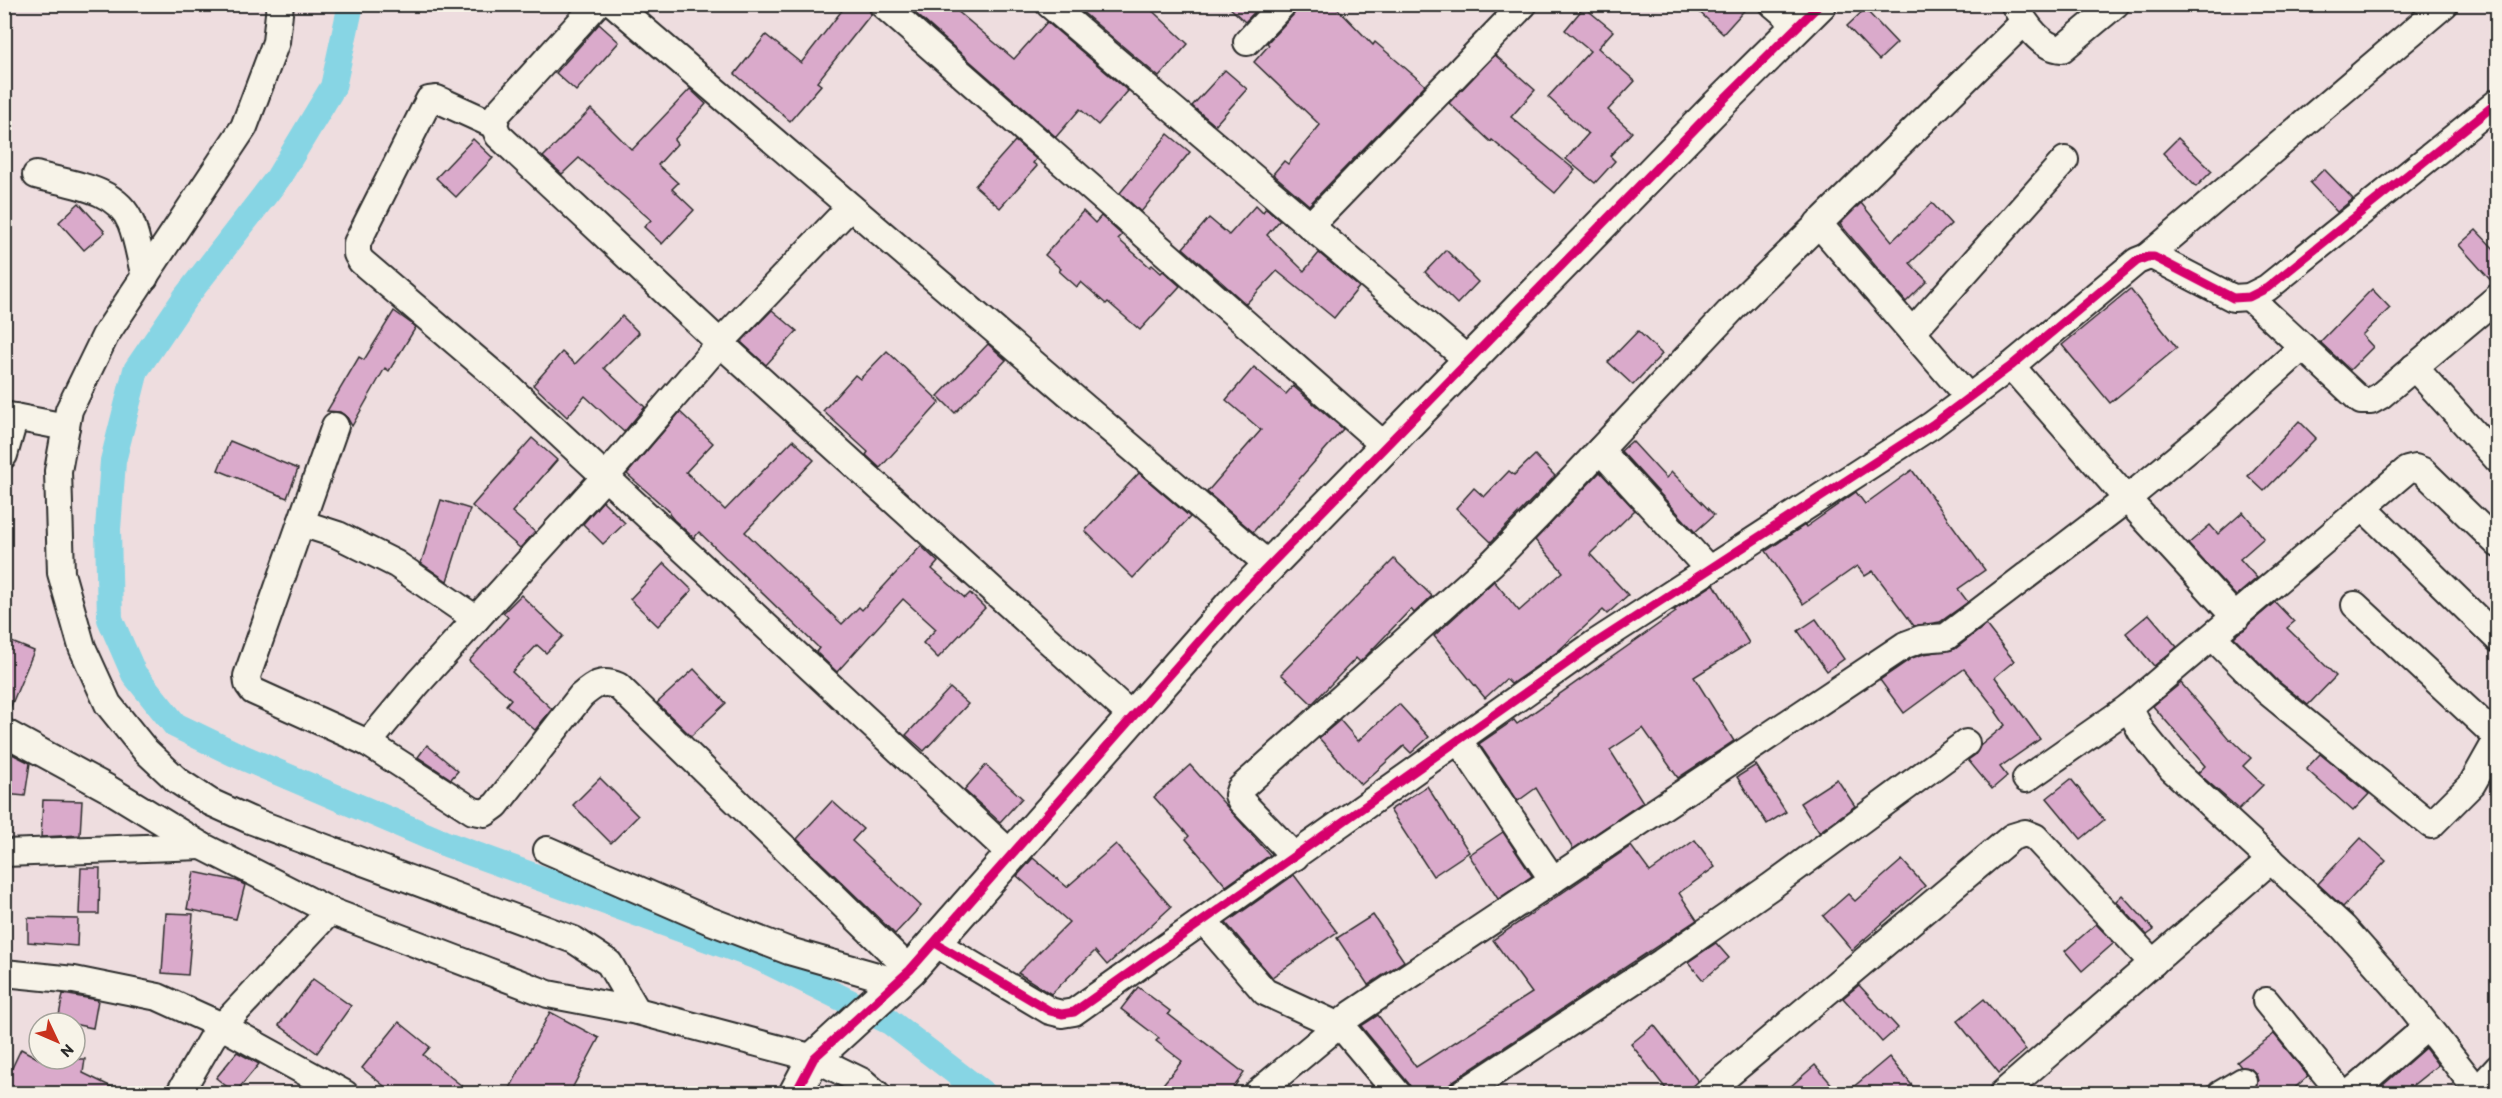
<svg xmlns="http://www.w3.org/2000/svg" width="2502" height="1098" font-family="Itim,sans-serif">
	<rect width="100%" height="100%" fill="#eedddf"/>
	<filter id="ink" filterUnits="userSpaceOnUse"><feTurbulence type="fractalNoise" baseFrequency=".0167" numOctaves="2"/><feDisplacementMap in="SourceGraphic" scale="12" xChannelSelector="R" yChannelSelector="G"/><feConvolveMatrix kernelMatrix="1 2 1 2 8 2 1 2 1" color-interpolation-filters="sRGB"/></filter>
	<g filter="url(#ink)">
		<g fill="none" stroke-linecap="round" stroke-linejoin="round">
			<polyline stroke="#87d5e4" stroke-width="26" points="351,4 333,87 278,178 185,298 136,370 113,461 108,529 110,619 134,674 175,725 235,754 446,844 760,958 890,1022 984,1094"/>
		</g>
		<g fill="#daaacb" stroke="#2b2b2b" stroke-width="1.5">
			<polygon points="847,4 867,4 871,14 817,82 821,85 790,121 735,74 766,35 801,63"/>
			<polygon points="905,4 949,4 1014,59 1047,22 1128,91 1098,125 1080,109 1056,137"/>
			<polygon points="1073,4 1145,4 1188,44 1159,77"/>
			<polygon points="1226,4 1262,4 1245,22"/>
			<polygon points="1298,4 1333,4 1373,45 1375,42 1425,85 1309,205 1273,174 1284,161 1288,164 1320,125 1254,62 1269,45 1267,43 1294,14"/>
			<polygon points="1691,4 1750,4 1723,34"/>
			<polygon points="1584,7 1613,31 1598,48 1635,81 1608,110 1632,132 1610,156 1615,161 1595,183 1566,159 1588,134 1548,97 1590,51 1565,30"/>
			<polygon points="1865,9 1897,43 1879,60 1847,26"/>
			<polygon points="599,24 619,42 576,91 556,73"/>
			<polygon points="1495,55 1535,90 1511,117 1575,170 1555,193 1492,140 1491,142 1449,103"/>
			<polygon points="1225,70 1247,89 1215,125 1192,106"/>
			<polygon points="690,89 706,104 674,140 677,144 658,165 678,183 672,189 694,210 662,244 644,227 651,220 579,158 562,174 543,157 591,109 632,150"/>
			<polygon points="1168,134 1190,152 1141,212 1120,193"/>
			<polygon points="2178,138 2212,171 2196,187 2163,153"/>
			<polygon points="473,139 493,158 456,197 436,178"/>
			<polygon points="1015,141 1036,159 1033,163 1037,166 1000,208 975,186"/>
			<polygon points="2324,169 2353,199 2337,212 2310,183"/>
			<polygon points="79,203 105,232 84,250 59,222"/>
			<polygon points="1861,203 1892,241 1932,203 1951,224 1910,263 1927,281 1906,302 1840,224"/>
			<polygon points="1256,205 1263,212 1266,208 1280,220 1267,235 1304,271 1319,253 1359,287 1334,318 1277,271 1246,304 1183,248 1209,218 1229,235"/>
			<polygon points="1083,211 1095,223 1101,216 1122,235 1118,239 1150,267 1152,265 1161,273 1163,271 1180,286 1140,330 1108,302 1106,304 1081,282 1077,287 1059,271 1061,269 1045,255"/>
			<polygon points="2476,230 2498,253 2498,282 2493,283 2459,245"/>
			<polygon points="1446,250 1478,282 1457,304 1425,272"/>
			<polygon points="2130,289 2177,348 2110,403 2062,345"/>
			<polygon points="2372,289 2390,308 2362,335 2373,347 2350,370 2320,342"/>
			<polygon points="772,310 797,331 766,365 741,342"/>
			<polygon points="394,311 416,327 389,371 385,368 352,426 347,417 340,412 327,411 359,357 364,360"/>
			<polygon points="622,316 639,333 604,368 645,407 624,432 585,396 567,417 533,385 562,352 575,364"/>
			<polygon points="1638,331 1662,354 1633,385 1608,362"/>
			<polygon points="988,344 1006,360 955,413 938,396"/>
			<polygon points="887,351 940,402 880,468 866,455 868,452 823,411 855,375 860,379"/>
			<polygon points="1254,367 1286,394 1293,386 1343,429 1253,532 1207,492 1261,430 1226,400"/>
			<polygon points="680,412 713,443 686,472 725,510 793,440 814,460 745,532 842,624 859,607 862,610 921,546 938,562 932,569 965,598 970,593 985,608 938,658 923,643 936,629 903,599 837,672 816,652 819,648 699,532 694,538 674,520 669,514 670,512 627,474"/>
			<polygon points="2299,421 2316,438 2264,491 2248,476"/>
			<polygon points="532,438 557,460 512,512 535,532 520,548 472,506"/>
			<polygon points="230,441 298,469 287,498 218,470"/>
			<polygon points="1632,441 1666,478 1672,472 1714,515 1695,532 1621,451"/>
			<polygon points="1535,455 1555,476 1491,542 1456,508 1474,488 1484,497 1509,471 1514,475"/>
			<polygon points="1912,470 1985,570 1958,589 1968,602 1940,622 1914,626 1873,571 1865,576 1857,566 1803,604 1766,551 1805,525 1806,527 1856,492 1865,504"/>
			<polygon points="1600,472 1635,510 1590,554 1628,595 1607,614 1603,610 1557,652 1511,684 1506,679 1485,698 1434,636 1494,581 1519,611 1563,572 1535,540"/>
			<polygon points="1139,473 1190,517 1133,578 1085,531"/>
			<polygon points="441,500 470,509 447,581 421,563"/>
			<polygon points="603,501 625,523 603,544 583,524"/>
			<polygon points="2243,512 2264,538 2240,559 2257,578 2236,596 2188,544 2210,525 2218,534"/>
			<polygon points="1394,559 1432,596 1414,613 1411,609 1367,655 1360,662 1356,658 1312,704 1281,674"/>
			<polygon points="664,563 692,590 658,626 630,599"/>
			<polygon points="1714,584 1749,643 1694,677 1734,741 1678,778 1643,728 1610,750 1643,802 1573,849 1536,788 1518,801 1479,744 1514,720 1517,724 1676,612 1674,610"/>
			<polygon points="521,595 563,636 546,653 537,645 512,672 552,709 535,730 506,705 511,699 469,661 508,617 503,613"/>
			<polygon points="2275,602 2294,622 2287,628 2336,676 2308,705 2278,681 2234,637"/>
			<polygon points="2149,614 2177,647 2154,666 2126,633"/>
			<polygon points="1816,619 1844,659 1827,671 1798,631"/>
			<polygon points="1986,625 2014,661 1995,677 2040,739 2000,767 2007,776 1992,789 1968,760 1975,755 1980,746 2005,725 1996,712 1997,711 1964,669 1904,713 1880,680 1912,658 1924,654 1955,649"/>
			<polygon points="4,639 34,651 6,718 4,717"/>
			<polygon points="694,669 726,703 691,736 657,703"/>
			<polygon points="2181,683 2230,740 2231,739 2251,758 2243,766 2263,785 2239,809 2198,773 2205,766 2153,706"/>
			<polygon points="950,688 968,704 924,751 906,735"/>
			<polygon points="1399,704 1429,737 1411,753 1404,746 1361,785 1319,738 1340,720 1358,741"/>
			<polygon points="427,745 458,771 451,779 418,757"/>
			<polygon points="6,753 12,754 30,763 25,796 4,794"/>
			<polygon points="2320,754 2369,794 2353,811 2306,769"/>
			<polygon points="986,765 1022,798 1000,822 964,790"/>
			<polygon points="1190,765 1270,855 1226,886 1186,839 1189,836 1154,797"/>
			<polygon points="1756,765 1786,812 1767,824 1737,777"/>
			<polygon points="600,778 638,816 611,843 573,805"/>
			<polygon points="1837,779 1855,806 1819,832 1800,803"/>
			<polygon points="2071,779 2104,820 2081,839 2047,798"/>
			<polygon points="1427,786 1469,852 1433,876 1390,810"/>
			<polygon points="43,800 82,801 80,835 41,837"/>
			<polygon points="832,801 863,829 852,841 921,906 895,934 797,839"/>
			<polygon points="1503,832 1532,876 1498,899 1469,855"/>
			<polygon points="2361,838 2386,861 2343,907 2318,884"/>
			<polygon points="1695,840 1715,867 1679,893 1697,920 1453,1081 1441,1094 1413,1094 1409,1084 1361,1026 1378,1015 1416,1067 1532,993 1493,940 1631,846 1650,872"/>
			<polygon points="1116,844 1171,907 1107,965 1095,951 1051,994 1018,973 1069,922 1017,876 1033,858 1067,887"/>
			<polygon points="1902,860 1925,886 1852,950 1823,916 1848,894 1855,901"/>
			<polygon points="81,868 100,868 99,914 79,914"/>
			<polygon points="194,872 237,881 245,885 236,919 187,909"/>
			<polygon points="1294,875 1337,932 1272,977 1226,923"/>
			<polygon points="2122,895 2154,930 2147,935 2116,901"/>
			<polygon points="166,913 193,914 188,975 162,973"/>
			<polygon points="1373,915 1404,961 1368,985 1337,938"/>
			<polygon points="28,918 78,919 77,946 28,942"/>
			<polygon points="2096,924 2114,943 2082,971 2065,951"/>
			<polygon points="1716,943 1729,958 1703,980 1688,962"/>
			<polygon points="313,979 351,1006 317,1053 279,1025"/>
			<polygon points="1859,985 1898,1028 1882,1042 1843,998"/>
			<polygon points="1138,987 1170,1011 1168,1014 1244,1073 1229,1094 1155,1094 1182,1061 1156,1041 1159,1038 1121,1009"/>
			<polygon points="63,994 98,1000 93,1028 58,1021"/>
			<polygon points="1984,999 2026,1050 1999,1073 1957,1021"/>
			<polygon points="550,1012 599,1038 569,1094 507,1094"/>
			<polygon points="399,1022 430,1047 423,1055 472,1094 394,1094 362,1068"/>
			<polygon points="1654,1025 1698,1081 1683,1094 1670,1094 1631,1044"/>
			<polygon points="2274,1034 2308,1076 2288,1094 2251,1094 2258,1081 2256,1074 2250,1068 2241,1067 2237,1062"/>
			<polygon points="2425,1048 2438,1065 2402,1094 2373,1094"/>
			<polygon points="21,1049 39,1059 85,1059 83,1073 126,1094 4,1094 4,1085"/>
			<polygon points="237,1052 259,1064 235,1093 216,1078"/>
			<polygon points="1889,1057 1919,1094 1845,1094"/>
			<polygon points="1815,1065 1840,1094 1782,1094"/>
		</g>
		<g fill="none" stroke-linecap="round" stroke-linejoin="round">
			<g stroke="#2b2b2b" stroke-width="30">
				<g id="minor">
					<polyline points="280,4 276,42 244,127 105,336 69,410 58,471 61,573 82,647 108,704 145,750 178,781 210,802 250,820 574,940 609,963 637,1011"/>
					<polyline points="597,4 497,114 494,125 498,135 720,343 1133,717"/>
					<polyline points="614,4 1270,566"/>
					<polyline points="882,4 1385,446"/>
					<polyline points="1049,4 1468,360"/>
					<polyline points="1773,4 1799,26"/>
					<path d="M2014 4C2024 22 2040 48 2062 49L2116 4"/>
					<polyline points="1247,42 1283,4"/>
					<polyline points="494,125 437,99 429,100 357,243 357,254 361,261 510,388 1012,855"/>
					<path d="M36 175C68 184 117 187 131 223 138 240 140 259 145 277"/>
					<polyline points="1818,223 1968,397"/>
					<polyline points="1310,226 1524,4"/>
					<polyline points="2147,257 2445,4"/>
					<polyline points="2249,297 2361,401 2371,401 2380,396 2498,297"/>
					<polyline points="1912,332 2065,160"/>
					<polyline points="2011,366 2127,499 2236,618"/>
					<polyline points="2414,367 2498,460"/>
					<polyline points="4,415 66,427"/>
					<path d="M335 426 247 676 248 684 253 691 368 743 473 811 485 813 496 805 581 696C594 685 601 679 618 686L910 970"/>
					<polyline points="1600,450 1709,570"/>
					<polyline points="4,455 15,417"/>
					<polyline points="2364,508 2498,639"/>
					<polyline points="301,523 338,535 396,564 476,619"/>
					<polyline points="2213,637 2268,692 2431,825 2472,784 2498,738 2355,605"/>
					<polyline points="2129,707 2141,731 2172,769 2343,927 2398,989 2477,1090"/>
					<polyline points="4,732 107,788 202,846 330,911 548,994 637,1011 814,1058 863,1082 877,1094"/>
					<polyline points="1459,741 1553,880"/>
					<polyline points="368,743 418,683 606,476 720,343 850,207"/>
					<polyline points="2026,779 2129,707 2407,470 2415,468 2423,471 2498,544"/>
					<polyline points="547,850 708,920 789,951 898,982"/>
					<polyline points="4,853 202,846"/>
					<polyline points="1295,857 1241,801 1238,795 1240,789 1493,562 1539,515 1734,307 2024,22"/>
					<polyline points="1204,921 1265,992 1337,1025 1346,1032 1398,1094"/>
					<polyline points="935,943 1050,1011 1062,1014 1074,1012 1594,644 1932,425 2011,366 2137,261 2147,257 2154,257 2233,298 2249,297 2267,288 2498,102"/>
					<polyline points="4,973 74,980 158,997 222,1026 345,1094"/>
					<polyline points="2266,1001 2342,1094"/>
					<polyline points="179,1094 213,1036 330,911"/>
					<polyline points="1256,1094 1352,1014 1905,645 1921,639 1946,637 2127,499 2206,434 2303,347"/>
					<polyline points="1461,1094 1662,962 1770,887 1966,743"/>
					<polyline points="1705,1094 2012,837 2025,833 2035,837 2153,963"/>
					<polyline points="2002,1094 2271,860"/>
					<polyline points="2221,1094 2243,1081"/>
					<polyline points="2349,1094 2427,1027"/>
					<polyline points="2474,1094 2498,1068"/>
				</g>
			</g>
			<g stroke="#2b2b2b" stroke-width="36">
				<polyline id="tertiary" points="795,1094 814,1058 910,970 1232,604 1714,109 1820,4"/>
			</g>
			<use href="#minor" stroke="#f7f3e8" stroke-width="26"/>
			<use href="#tertiary" stroke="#f7f3e8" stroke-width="32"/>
			<g stroke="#f7f3e8" stroke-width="13">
				<g id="cycleway">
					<polyline points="935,943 1050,1011 1062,1014 1074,1012 1594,644 1932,425 2011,366 2137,261 2147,257 2154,257 2233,298 2249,297 2267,288 2498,102"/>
					<polyline points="795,1094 814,1058 910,970 1232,604 1714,109 1820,4"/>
				</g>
			</g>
			<use href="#cycleway" stroke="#d6006c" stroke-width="9"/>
		</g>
	</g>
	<rect width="2502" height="1098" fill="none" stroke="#f7f3e8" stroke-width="24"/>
	<rect x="12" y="12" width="2478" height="1074" fill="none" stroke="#2b2b2b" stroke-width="2" filter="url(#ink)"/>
	<g transform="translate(57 1041) rotate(134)"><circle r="28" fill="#f7f3e8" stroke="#a5a39c" stroke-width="1.5"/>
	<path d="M0-4.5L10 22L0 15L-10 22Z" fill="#c8321e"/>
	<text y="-9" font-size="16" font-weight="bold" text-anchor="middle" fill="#2b2b2b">N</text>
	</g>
</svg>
